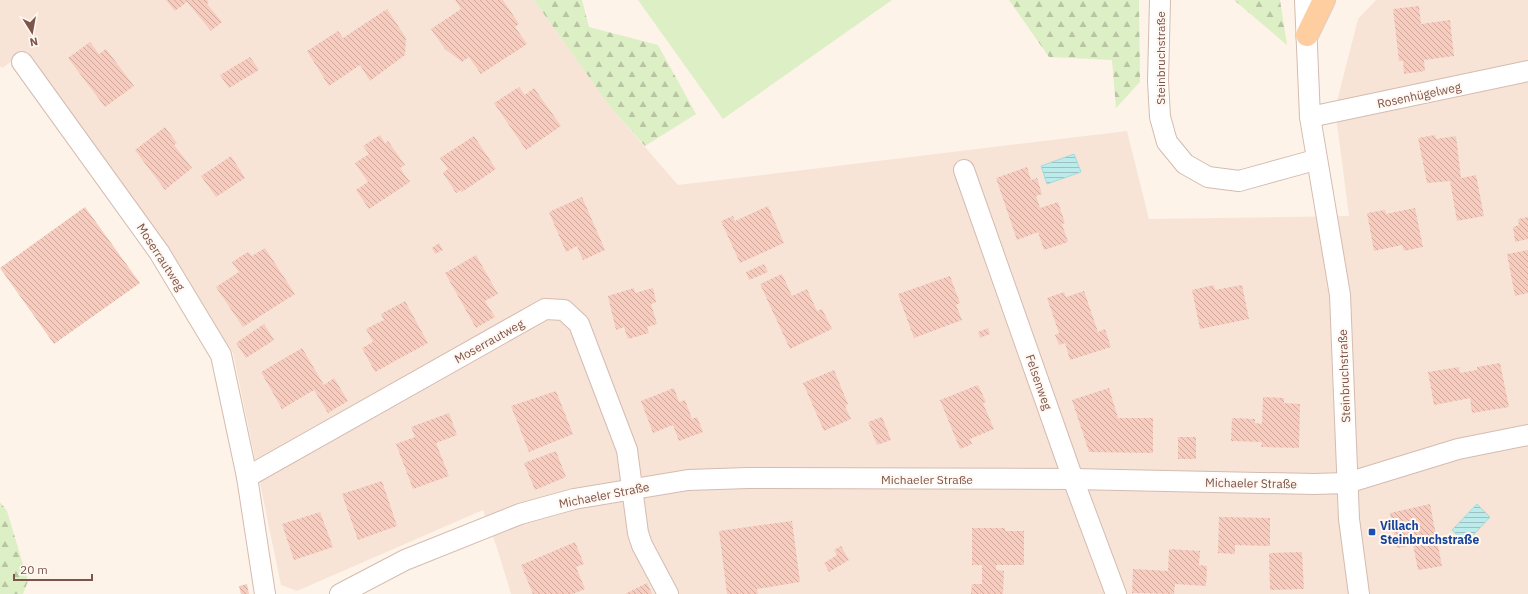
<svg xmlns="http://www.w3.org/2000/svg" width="1528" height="594" font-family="'IBM Plex Sans',sans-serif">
	<defs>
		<pattern id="forest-firs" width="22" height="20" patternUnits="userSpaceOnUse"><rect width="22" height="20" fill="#dcefc5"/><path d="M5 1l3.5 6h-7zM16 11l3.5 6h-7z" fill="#b8c4a2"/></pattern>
		<pattern id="water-rules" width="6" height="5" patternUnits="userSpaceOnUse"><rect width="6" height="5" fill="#bbebeb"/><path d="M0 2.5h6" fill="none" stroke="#9dc1c0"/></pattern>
		<pattern id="building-back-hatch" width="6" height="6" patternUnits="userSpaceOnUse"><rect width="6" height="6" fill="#f7ccbe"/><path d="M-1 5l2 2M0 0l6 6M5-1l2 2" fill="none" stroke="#cda89c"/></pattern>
	</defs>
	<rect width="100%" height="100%" fill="#fef3e9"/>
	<polygon fill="#f7e4d7" points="0,0 534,0 611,108 678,185 1127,131 1149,219 1349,216 1335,109 1358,19 1376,0 1528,0 1528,594 511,594 497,548 483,510 297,591 281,585 233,353 27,51 2,68 0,66"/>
	<g fill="url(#forest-firs)">
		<polygon points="534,0 582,0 589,27 658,45 696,114 645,146 611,108"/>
		<polygon points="1009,0 1139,0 1140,82 1116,108 1112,60 1049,57"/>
		<polygon points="1234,0 1280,0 1287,45"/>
		<polygon points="0,502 7,511 28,581 23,594 0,594"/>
	</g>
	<polygon fill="#dcefc5" points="638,0 892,0 723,119"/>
	<g fill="url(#water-rules)" stroke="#a0ddde">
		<polygon points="1074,154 1081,172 1047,184 1041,166"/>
		<polygon points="1477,504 1490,517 1466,543 1452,530"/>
	</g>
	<g fill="url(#building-back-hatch)">
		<polygon points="166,0 207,0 209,2 207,4 222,22 211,31 187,2 175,11"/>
		<polygon points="455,0 503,0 519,24 515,27 527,44 481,74 469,57 462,62 445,49 431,29 461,9"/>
		<polygon points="1419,6 1421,24 1450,20 1454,56 1424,60 1425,71 1404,74 1403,61 1399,61 1393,9"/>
		<polygon points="387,9 406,38 405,55 370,81 360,65 329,86 307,51 338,31 343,38"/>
		<polygon points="90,42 99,54 106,49 134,86 105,107 68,58"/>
		<polygon points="250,57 259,70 229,88 220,75"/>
		<polygon points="519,87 525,95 534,88 561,126 526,150 494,103"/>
		<polygon points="165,127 177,143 174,145 192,168 165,190 135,150"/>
		<polygon points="380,135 385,143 388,141 405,165 400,168 410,182 369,209 356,190 368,182 355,163 369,154 363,146"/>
		<polygon points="1435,135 1436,139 1456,136 1461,178 1476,175 1484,216 1457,221 1450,181 1427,183 1418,138"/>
		<polygon points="474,136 496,169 462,192 461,190 456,193 443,173 448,169 440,158"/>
		<polygon points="231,156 245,178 216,197 201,176"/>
		<polygon points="1027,167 1031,180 1037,178 1042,194 1036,196 1040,208 1058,202 1065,223 1062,224 1068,242 1044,250 1038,232 1017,240 996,178"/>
		<polygon points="582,197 605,250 583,260 577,246 566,252 549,212"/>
		<polygon points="768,206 784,243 740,263 721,221 733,216 735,221"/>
		<polygon points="85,207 140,283 54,344 0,268"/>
		<polygon points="1415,208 1423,247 1404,251 1402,245 1374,251 1367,213 1385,210 1386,214"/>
		<polygon points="1528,217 1528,239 1515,242 1513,227 1519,225 1518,219"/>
		<polygon points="439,243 443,250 435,254 432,248"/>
		<polygon points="265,248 295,294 243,327 216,287 239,272 232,262 248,252 252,256"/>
		<polygon points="1528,250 1528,293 1515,296 1507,254"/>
		<polygon points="476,255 498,294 485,301 495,317 476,328 445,273"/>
		<polygon points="764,264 768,272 749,280 746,272"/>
		<polygon points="782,274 792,296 807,289 817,311 822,309 832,329 790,349 760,284"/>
		<polygon points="950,276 960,303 956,305 962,320 914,338 898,294"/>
		<polygon points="1214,285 1215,290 1242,285 1249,319 1200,329 1192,290"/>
		<polygon points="634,288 635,293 653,288 656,302 651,304 657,324 647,327 649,333 628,339 624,327 616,330 608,296"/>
		<polygon points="1084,291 1098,332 1105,329 1111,347 1070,360 1065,343 1059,345 1055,335 1059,333 1047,298 1064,292 1066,297"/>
		<polygon points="405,301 428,343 375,372 362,348 373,342 366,329 384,320 381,314"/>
		<polygon points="264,324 274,340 246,358 236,343"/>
		<polygon points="988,328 990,334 980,338 978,332"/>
		<polygon points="302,348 324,385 334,378 348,401 328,413 314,390 282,409 261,372"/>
		<polygon points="1500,363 1509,407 1472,413 1470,398 1434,405 1428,372 1459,367 1460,373 1477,370 1477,367"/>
		<polygon points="834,370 848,404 845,406 851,419 824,431 803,383"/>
		<polygon points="978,385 986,402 983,403 994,429 970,439 972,444 960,449 940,400"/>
		<polygon points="674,388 679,402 685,400 692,419 697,417 703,432 679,441 673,425 653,433 641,401"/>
		<polygon points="1109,388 1118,418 1153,418 1153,453 1089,452 1072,400"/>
		<polygon points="556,391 573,434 529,452 511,406"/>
		<polygon points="1263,397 1284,398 1284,403 1300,404 1299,448 1261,447 1262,442 1231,441 1232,418 1255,419 1255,423 1262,424"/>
		<polygon points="449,413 457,435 436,443 449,476 413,489 396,444 415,437 411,427"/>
		<polygon points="882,417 891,440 877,445 868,422"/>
		<rect x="1178" y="437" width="18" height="22"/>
		<polygon points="556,451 566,477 535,490 524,463"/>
		<polygon points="382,481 397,526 358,540 342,494"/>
		<polygon points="1430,504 1442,566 1418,570 1413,545 1397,548 1390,513"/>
		<polygon points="320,512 333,547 294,560 282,524"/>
		<polygon points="1219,517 1270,518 1270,546 1235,545 1235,554 1218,553"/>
		<polygon points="792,521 800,582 757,589 758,594 727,594 719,531"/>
		<polygon points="972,528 1005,528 1005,531 1024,531 1024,565 996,565 996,570 1004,571 1003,594 971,594 972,584 982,584 982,565 972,565"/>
		<polygon points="575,542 584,564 576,567 585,589 573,594 533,594 521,565"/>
		<polygon points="841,546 849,560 829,572 824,563 837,555 834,550"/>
		<polygon points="1169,549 1200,551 1199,565 1207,566 1206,586 1175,584 1174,594 1132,593 1133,569 1168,571"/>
		<polygon points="1302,552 1304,589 1270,590 1269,553"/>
		<polygon points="647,583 652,594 625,594"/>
		<polygon points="247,584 249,594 241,594 239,586"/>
	</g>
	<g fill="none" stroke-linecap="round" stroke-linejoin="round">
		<g stroke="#d5bbb0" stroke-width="22">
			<g id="street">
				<polyline points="1160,0 1158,81 1160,117 1167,142 1185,164 1208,177 1239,181 1315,160"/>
				<polyline points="1305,0 1310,117 1340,295 1349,519 1359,594"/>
				<polyline points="22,62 159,252 221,355 247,477 265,594"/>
				<polyline points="1310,117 1528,71"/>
				<polyline points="964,170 1073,479 1116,594"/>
				<polyline points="247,477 545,309 564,310 579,324 627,450 638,533 642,545 668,594"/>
				<polyline points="340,594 405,560 520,514 574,499 688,480 748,478 1073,479 1314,484 1347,483 1458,449 1528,435"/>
			</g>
		</g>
		<g stroke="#dbcfcc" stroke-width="24">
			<polyline id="primary" points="1307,35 1324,0"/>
		</g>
		<use href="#street" stroke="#fff" stroke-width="20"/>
		<use href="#primary" stroke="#ffcea0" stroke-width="22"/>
	</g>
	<rect fill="#1a4fb4" stroke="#fff8f2" stroke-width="1.5" x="1368" y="528" width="8" height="8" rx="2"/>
	<g text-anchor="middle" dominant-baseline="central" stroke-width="4" stroke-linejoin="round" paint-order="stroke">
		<g font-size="12" fill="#7d5449" stroke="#fff8f2">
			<text transform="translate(1160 58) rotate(-90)">Steinbruchstraße</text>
			<text transform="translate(1419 95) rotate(-12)">Rosenhügelweg</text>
			<text transform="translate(161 257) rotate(57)">Moserrautweg</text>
			<text transform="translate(489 341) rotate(-29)">Moserrautweg</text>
			<text transform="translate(1344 376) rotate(-92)">Steinbruchstraße</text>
			<text transform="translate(1039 382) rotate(71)">Felsenweg</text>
			<text x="927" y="479">Michaeler Straße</text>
			<text transform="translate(1251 483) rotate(1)">Michaeler Straße</text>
			<text transform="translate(604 495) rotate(-11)">Michaeler Straße</text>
		</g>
		<g font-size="12" font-weight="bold" fill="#164399" stroke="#fff8f2" text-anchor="start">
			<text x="1380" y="525">Villach<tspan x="1380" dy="14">Steinbruchstraße</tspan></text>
		</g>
	</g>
	<g transform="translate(32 32) rotate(169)" stroke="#fff8f2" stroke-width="3" paint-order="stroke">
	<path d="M0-3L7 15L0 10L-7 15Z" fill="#7d5449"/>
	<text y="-6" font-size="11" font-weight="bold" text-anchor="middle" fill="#7d5449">N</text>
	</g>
	<path d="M14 574v6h78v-6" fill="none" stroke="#7d5449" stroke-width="2"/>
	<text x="20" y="574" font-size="12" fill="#7d5449" stroke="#fff8f2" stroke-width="3" paint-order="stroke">20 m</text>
</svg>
